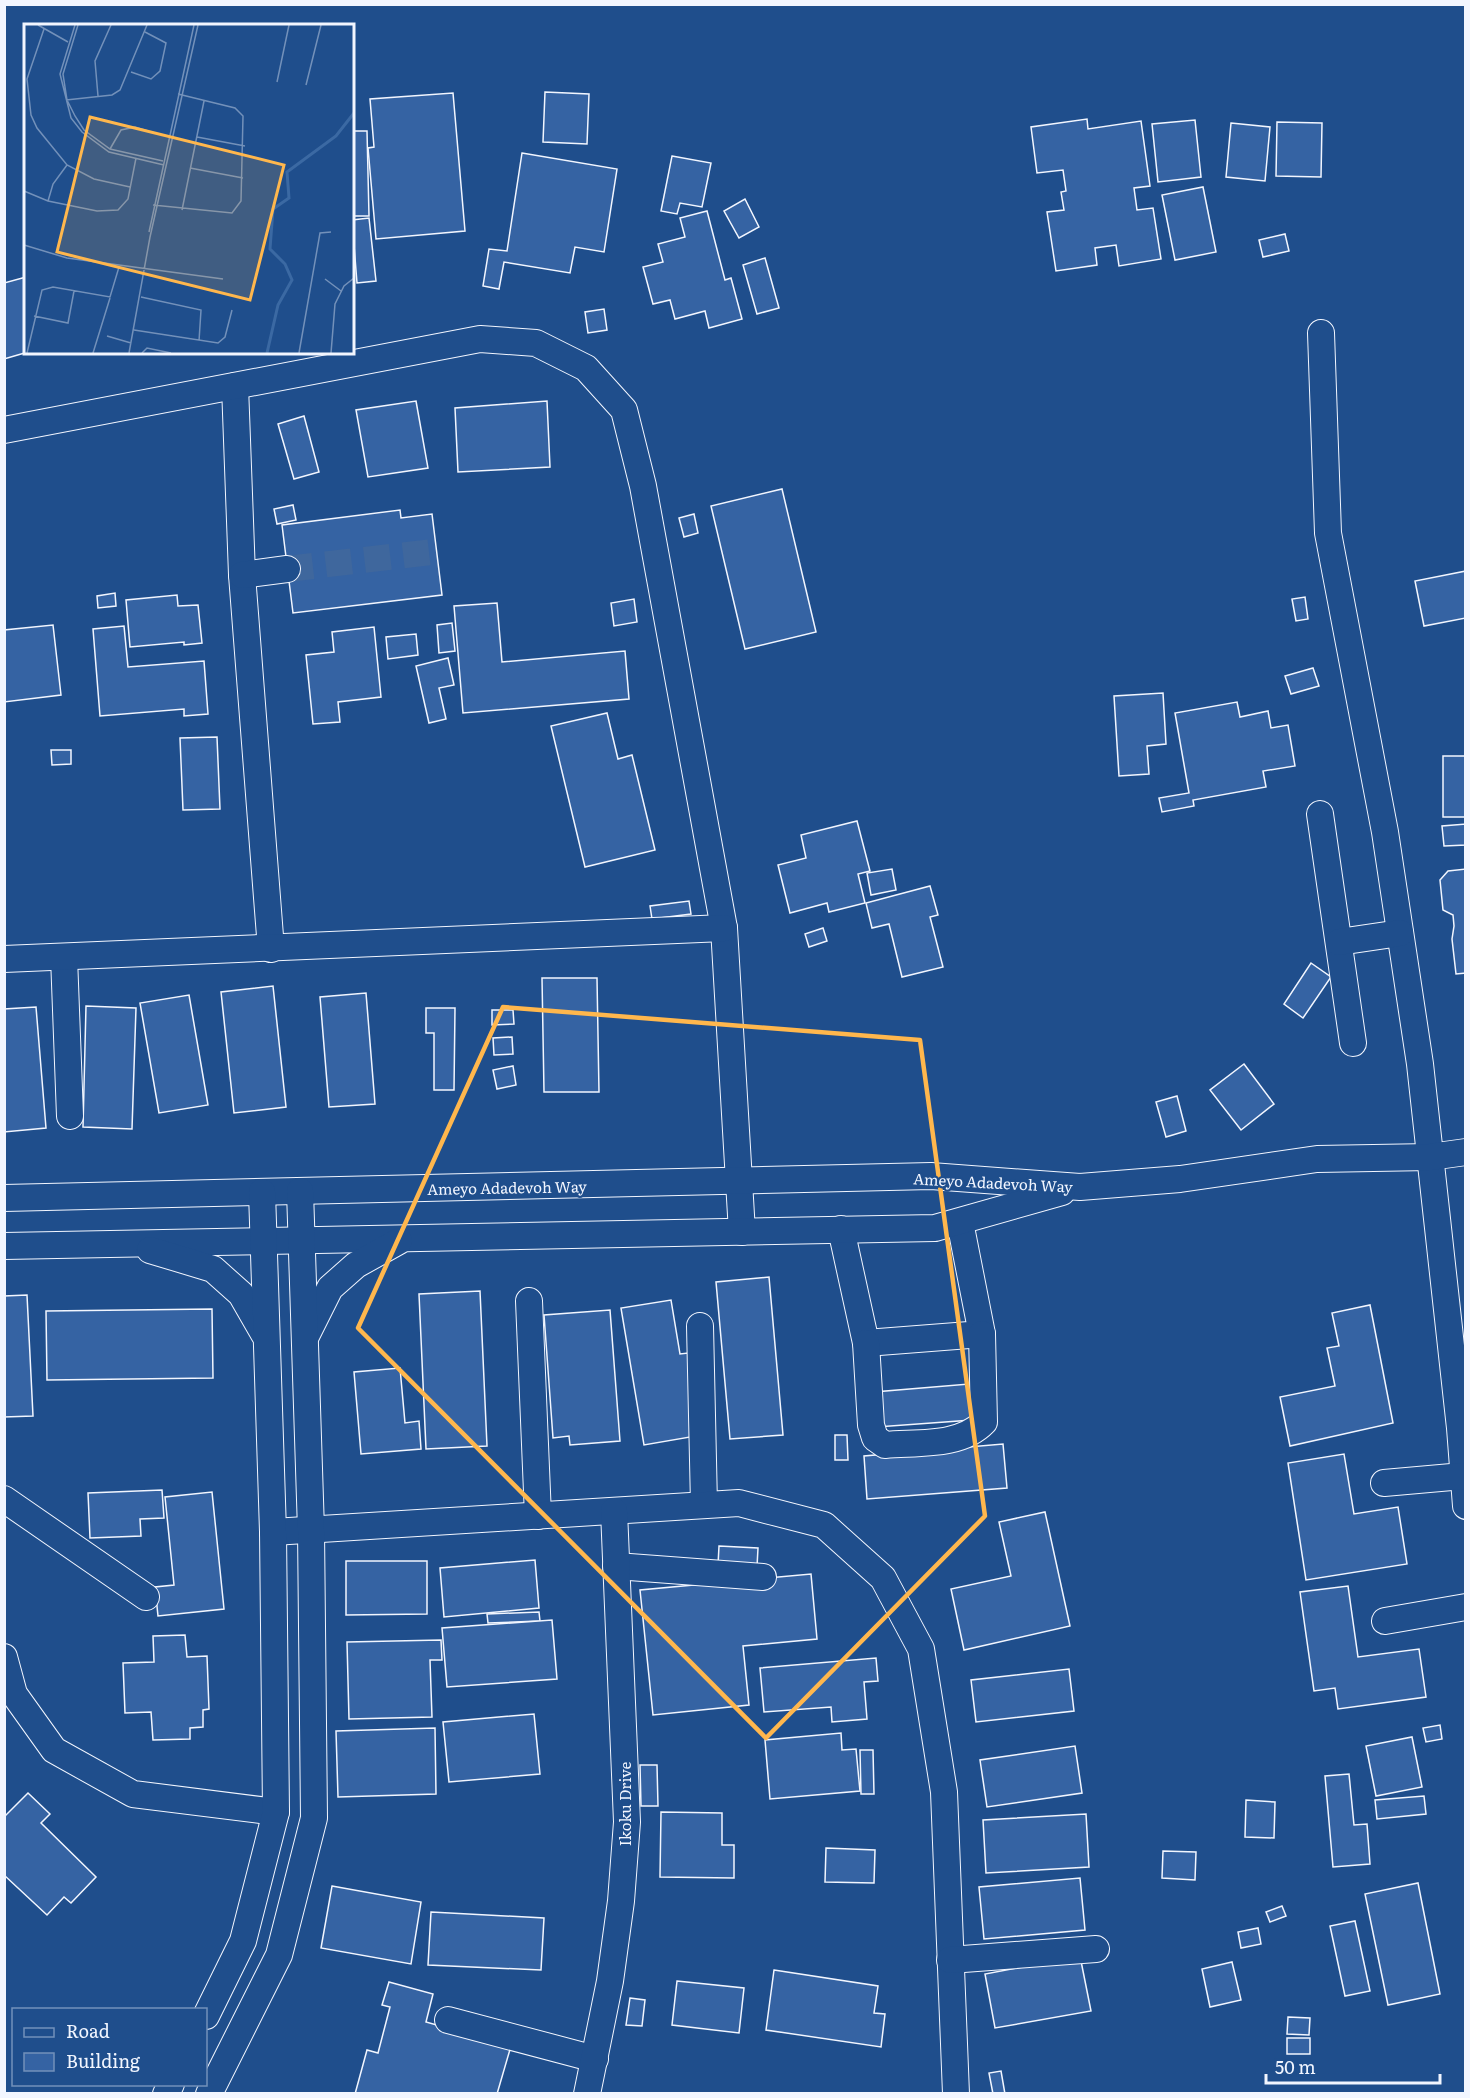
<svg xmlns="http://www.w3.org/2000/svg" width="1470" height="2098" font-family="Literata,serif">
	<rect width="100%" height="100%" fill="#1f4e8c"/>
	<g fill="#3563a3" stroke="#f2f6ff" stroke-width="1.5">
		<polygon points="545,92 589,94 587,144 543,142"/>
		<polygon points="453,93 465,231 376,239 368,148 374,147 370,99"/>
		<polygon points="1087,119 1088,129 1141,121 1150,186 1134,188 1137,210 1153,208 1161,259 1119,266 1116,245 1095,248 1097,265 1056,271 1047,212 1064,210 1061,192 1066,191 1063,170 1037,173 1031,127"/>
		<polygon points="1195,120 1201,177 1158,182 1152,124"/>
		<polygon points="1277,122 1322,123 1321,177 1276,176"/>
		<polygon points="1231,123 1270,127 1265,181 1226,177"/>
		<polygon points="352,131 367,131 369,216 352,216"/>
		<polygon points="522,153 617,169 604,252 575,247 570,273 504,262 499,289 483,286 489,249 507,251"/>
		<polygon points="672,156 711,163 702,207 680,203 677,214 661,211"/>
		<polygon points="1203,187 1216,252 1175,260 1162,195"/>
		<polygon points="745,199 759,227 739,238 724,211"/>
		<polygon points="707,211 725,280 731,278 742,319 709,328 705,311 675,319 670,300 653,304 643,267 663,262 658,244 685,237 680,218"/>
		<polygon points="369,218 376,281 357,283 352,220"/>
		<polygon points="1285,234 1289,251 1263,257 1259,240"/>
		<polygon points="765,258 779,308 757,314 743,265"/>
		<polygon points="26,277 26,352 28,352 4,359 4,283"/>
		<polygon points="604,309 607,330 588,333 585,312"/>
		<polygon points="416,401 428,468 368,477 356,410"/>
		<polygon points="547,401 550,467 458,472 455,408"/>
		<polygon points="304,416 319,472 294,479 278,424"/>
		<polygon points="782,489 816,632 745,649 711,506"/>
		<polygon points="293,505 296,520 277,524 274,509"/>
		<polygon points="400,510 401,518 432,514 442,595 293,613 282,525"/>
		<polygon points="694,514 698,533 684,537 679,518"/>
		<polygon points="1466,571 1466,618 1424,626 1415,581"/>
		<polygon points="115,593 116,606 98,608 97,596"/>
		<polygon points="177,595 178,606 198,605 202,643 184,645 184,642 130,647 126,600"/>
		<polygon points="1305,597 1308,619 1296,621 1292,599"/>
		<polygon points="634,599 637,622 614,626 611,603"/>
		<polygon points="497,603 502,662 625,651 629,699 463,713 454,606"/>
		<polygon points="452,623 455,651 439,653 437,625"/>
		<polygon points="53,625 61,695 4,702 4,630"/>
		<polygon points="124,626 128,667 204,661 208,714 184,716 184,709 100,716 93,629"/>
		<polygon points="374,627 381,697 338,702 340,722 313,724 306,655 334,652 332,632"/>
		<polygon points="416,634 418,655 388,659 386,637"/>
		<polygon points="448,658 454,685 439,688 446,719 429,723 416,666"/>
		<polygon points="1313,668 1319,686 1291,694 1285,676"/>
		<polygon points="1163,693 1166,744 1147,746 1149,774 1119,776 1114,696"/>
		<polygon points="1237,702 1240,717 1268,711 1271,728 1288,725 1295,766 1263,771 1266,787 1193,800 1194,806 1162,812 1159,798 1189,793 1175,713"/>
		<polygon points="607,713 618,759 632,755 655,850 585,867 551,726"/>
		<polygon points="217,737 220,809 183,810 180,738"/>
		<polygon points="51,750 71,750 71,764 52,765"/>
		<rect x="1443" y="756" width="23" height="61"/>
		<polygon points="857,821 870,871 858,874 865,903 829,912 827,903 790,913 778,865 806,858 801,835"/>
		<polygon points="1466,824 1466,845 1444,846 1442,826"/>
		<polygon points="892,869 896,890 871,895 867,873"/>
		<polygon points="1466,869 1466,973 1456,974 1452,939 1454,926 1453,915 1443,910 1440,880 1448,871"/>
		<polygon points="930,886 938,915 930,917 943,967 902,977 889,924 872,928 866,903"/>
		<polygon points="689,901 691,914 652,919 650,906"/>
		<polygon points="823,928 827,941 809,947 805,934"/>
		<polygon points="1311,963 1331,977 1303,1018 1284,1004"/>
		<polygon points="542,978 597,978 599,1092 544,1092"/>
		<polygon points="273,986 286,1107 234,1113 221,992"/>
		<polygon points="366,993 375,1104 329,1107 320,997"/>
		<polygon points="189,995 208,1105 159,1113 140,1003"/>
		<polygon points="86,1006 136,1008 132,1129 83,1127"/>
		<polygon points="36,1007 46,1128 4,1132 4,1009"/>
		<polygon points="426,1008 455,1008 454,1090 434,1090 434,1033 426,1033"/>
		<polygon points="492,1010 513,1010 514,1024 492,1025"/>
		<polygon points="512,1037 513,1054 494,1055 493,1038"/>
		<polygon points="1244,1064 1274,1104 1241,1130 1210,1090"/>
		<polygon points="513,1066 516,1085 497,1089 493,1070"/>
		<polygon points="1177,1096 1186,1131 1166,1137 1156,1102"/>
		<polygon points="769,1277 783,1435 730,1439 716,1282"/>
		<polygon points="480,1291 487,1446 426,1449 419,1294"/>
		<polygon points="27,1295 33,1416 4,1417 4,1296"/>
		<polygon points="671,1300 680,1354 688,1353 702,1435 644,1445 621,1308"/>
		<polygon points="1370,1305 1393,1423 1290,1446 1280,1397 1335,1386 1327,1348 1339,1346 1332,1313"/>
		<polygon points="212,1309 213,1378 47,1380 46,1311"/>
		<polygon points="610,1310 620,1441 570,1445 569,1436 553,1438 544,1315"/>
		<polygon points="400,1368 405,1423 419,1421 421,1449 361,1454 354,1372"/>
		<polygon points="969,1384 972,1420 877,1427 874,1392"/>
		<polygon points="835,1435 847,1435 848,1460 835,1460"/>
		<polygon points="1003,1444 1007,1488 867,1499 864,1456"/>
		<polygon points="1344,1454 1354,1514 1398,1507 1407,1564 1306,1580 1288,1463"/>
		<polygon points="162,1490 164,1518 140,1519 141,1536 90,1538 88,1493"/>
		<polygon points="212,1492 224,1609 158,1616 155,1587 174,1585 165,1497"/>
		<polygon points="1045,1512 1070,1626 964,1650 951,1589 1011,1576 999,1522"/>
		<polygon points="719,1546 758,1548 757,1567 718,1565"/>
		<polygon points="535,1560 539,1608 444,1617 440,1568"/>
		<polygon points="346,1561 427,1561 427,1614 346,1615"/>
		<polygon points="811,1574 817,1639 743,1646 749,1705 653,1715 640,1590"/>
		<polygon points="1348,1586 1358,1657 1419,1649 1426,1697 1338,1709 1335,1688 1314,1691 1300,1592"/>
		<polygon points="539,1612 540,1621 488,1623 487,1614"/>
		<polygon points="552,1620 557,1679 447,1687 442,1628"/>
		<polygon points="185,1635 187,1657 207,1656 209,1709 203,1710 203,1727 190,1728 190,1739 153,1740 151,1712 125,1713 123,1663 154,1662 153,1636"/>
		<polygon points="441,1640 442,1660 430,1660 432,1717 349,1719 347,1642"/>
		<polygon points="876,1658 878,1681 864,1682 867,1719 832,1722 831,1707 764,1712 760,1668"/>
		<polygon points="1069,1669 1074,1711 976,1722 971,1680"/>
		<polygon points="534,1714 540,1774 449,1782 443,1722"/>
		<polygon points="1440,1725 1442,1739 1426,1742 1423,1728"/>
		<polygon points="435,1728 436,1794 338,1797 336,1731"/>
		<polygon points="841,1733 842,1750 856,1749 860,1791 770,1799 765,1740"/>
		<polygon points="1412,1737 1422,1787 1376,1796 1366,1746"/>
		<polygon points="1075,1746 1082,1793 987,1807 980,1760"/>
		<polygon points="860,1750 873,1750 874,1794 861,1794"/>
		<polygon points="640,1765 657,1765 658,1806 641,1806"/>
		<polygon points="1349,1774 1354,1825 1367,1824 1370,1864 1333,1867 1325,1776"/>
		<polygon points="28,1793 50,1814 41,1823 96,1877 71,1903 64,1897 47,1915 4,1875 4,1817"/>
		<polygon points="1424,1796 1426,1814 1377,1819 1375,1800"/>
		<polygon points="1246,1800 1275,1802 1274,1838 1245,1837"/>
		<polygon points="661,1812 722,1813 722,1845 734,1845 734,1878 660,1877"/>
		<polygon points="1086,1814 1089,1867 986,1873 983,1820"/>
		<polygon points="826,1848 875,1850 874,1883 825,1882"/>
		<polygon points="1163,1851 1196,1852 1195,1880 1162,1878"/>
		<polygon points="1080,1878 1085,1930 984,1939 979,1887"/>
		<polygon points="1418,1883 1440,1994 1388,2005 1365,1894"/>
		<polygon points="332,1886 421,1902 411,1964 321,1948"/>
		<polygon points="1282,1906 1286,1916 1270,1922 1266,1912"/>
		<polygon points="431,1912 544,1918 541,1970 428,1965"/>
		<polygon points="1355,1921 1370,1991 1345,1996 1330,1926"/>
		<polygon points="1258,1928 1261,1944 1241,1948 1238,1932"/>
		<polygon points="1080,1956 1091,2011 995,2028 985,1974"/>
		<polygon points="1232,1962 1241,2000 1210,2007 1202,1969"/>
		<polygon points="774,1970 878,1986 874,2013 885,2014 881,2047 766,2030"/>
		<polygon points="677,1981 744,1988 739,2033 672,2025"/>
		<polygon points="389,1982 433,1994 426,2022 511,2046 497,2094 355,2094 367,2050 378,2053 390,2007 382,2005"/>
		<polygon points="630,1998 645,2000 642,2026 626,2025"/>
		<polygon points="1288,2017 1310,2018 1309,2035 1287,2034"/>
		<rect x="1287" y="2038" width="23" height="16"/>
		<polygon points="1001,2071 1005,2094 993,2094 989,2073"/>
	</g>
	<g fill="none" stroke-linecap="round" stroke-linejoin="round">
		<polyline stroke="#3f679d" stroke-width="26" stroke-dasharray="26 13" stroke-linecap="butt" points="287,569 432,552"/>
		<g stroke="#f2f6ff" stroke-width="28">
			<g id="minor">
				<polyline points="1321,333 1328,533 1385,832 1420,1064 1460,1428 1466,1506"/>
				<polyline points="235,386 242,575 271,949"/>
				<polyline points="4,430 480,339 536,343 586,368 624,410 643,486 724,928 742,1232"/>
				<polyline points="242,575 287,569"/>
				<polyline points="1320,814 1353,1043"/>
				<polyline points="1339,942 1400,933"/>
				<polyline points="64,957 70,1116"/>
				<polyline points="4,959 724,928"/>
				<polyline points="4,1198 931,1176 1080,1187 1180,1179 1317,1159 1430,1157 1466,1152"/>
				<polyline points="841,1229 866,1343 982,1334 960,1222"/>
				<polyline points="4,1246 935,1228 1062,1192"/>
				<polyline points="150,1250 213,1269 241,1294 264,1334"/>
				<polyline points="529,1301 538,1516"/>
				<polyline points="700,1326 704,1505"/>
				<polyline points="306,1336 330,1288 356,1265 399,1241"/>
				<path d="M866 1343 871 1425 875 1438 885 1445C918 1442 960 1447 984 1422L982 1334"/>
				<polyline points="1384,1483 1463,1476"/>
				<polyline points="4,1499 146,1597"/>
				<polyline points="273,1532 739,1503 824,1525 883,1578 921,1649 944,1792 956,2094"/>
				<polyline points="616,1566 763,1577"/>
				<polyline points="1385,1621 1466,1607"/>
				<polyline points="4,1657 14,1694 54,1750 133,1794 276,1812"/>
				<polyline points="950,1960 1096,1949"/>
				<polyline points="206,2016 243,1941 276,1812 273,1532 262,1192"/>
				<polyline points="448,2020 595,2059"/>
				<polyline points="166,2094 171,2084"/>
				<polyline points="209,2094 279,1955 314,1818 311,1530 300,1191"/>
				<polyline points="587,2094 610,1981 621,1901 627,1822 614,1511"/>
			</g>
		</g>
		<use href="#minor" stroke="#1f4e8c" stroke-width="26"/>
	</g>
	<path fill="none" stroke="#ffb74d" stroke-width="4.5" stroke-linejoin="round" d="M503 1007 920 1040 985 1516 766 1738 358 1328Z"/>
	<g text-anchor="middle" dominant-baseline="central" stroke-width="4.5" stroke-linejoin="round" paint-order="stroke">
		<g font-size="15" fill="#f2f6ff" stroke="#1f4e8c">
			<text transform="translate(993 1182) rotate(3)">Ameyo Adadevoh Way</text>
			<text transform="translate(507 1187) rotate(-1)">Ameyo Adadevoh Way</text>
			<text transform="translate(624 1804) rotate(-90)">Ikoku Drive</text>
		</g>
	</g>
	<g transform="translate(24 24)">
		<rect width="330" height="330" fill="#1f4e8c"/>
		<path fill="none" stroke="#3b69a3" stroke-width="3" d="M243 329 254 281 268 256 261 240 246 225 249 185 265 174 263 148 312 112 330 89"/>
		<path fill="none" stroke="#7391ba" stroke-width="1.5" d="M14 1 44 18M51 1 36 50 47 94 58 108 85 128 140 141M54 1 39 50 43 76 51 92 60 106 86 125 139 137M20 5 3 55 7 91 13 104 43 141 70 155 106 163M107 48 127 55 136 47 142 19 121 8M253 58 265 1M282 61 297 1M74 72 71 37 87 1M42 76 88 71 96 66 123 1M173 113 221 122M86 125 97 106 111 103 124 107M166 144 219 154M0 167 24 177 73 187 94 186 104 175 112 134M24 177 29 160 43 141M129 181 208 189 217 177 219 92 211 84 154 70M158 186 180 77M125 208 170 1M0 221 43 234 199 255M301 255 317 267M117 273 177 286 175 317M10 292 44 299 50 267M110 306 194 319 201 313 208 286M83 312 107 319M3 329 18 266 29 263 86 273 95 243M69 329 86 274M105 329 126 213 174 1M118 329 123 324 147 329M275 329 296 209 307 208M307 329 311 280 320 262 330 254"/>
		<path fill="#ffb74d" fill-opacity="0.15" stroke="#ffb74d" stroke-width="3" d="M66 93 260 141 226 276 33 228Z"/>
		<rect width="330" height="330" fill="none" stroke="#f2f6ff" stroke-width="3"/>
	</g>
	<rect width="1470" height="2098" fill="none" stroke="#f2f6ff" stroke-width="12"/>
	<rect x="12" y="2008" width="195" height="78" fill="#1f4e8c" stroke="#7391ba" stroke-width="1.5"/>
	<rect x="24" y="2028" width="30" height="9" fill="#1f4e8c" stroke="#7391ba" stroke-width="1.5"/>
	<text x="66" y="2038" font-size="18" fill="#f2f6ff">Road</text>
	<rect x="24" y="2053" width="30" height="18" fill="#3563a3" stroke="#7391ba" stroke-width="1.5"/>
	<text x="66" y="2068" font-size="18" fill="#f2f6ff">Building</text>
	<path d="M1266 2074v9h174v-9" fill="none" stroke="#f2f6ff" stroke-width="3"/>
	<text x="1275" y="2074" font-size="18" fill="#f2f6ff" stroke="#1f4e8c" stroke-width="4.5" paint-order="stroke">50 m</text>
</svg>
